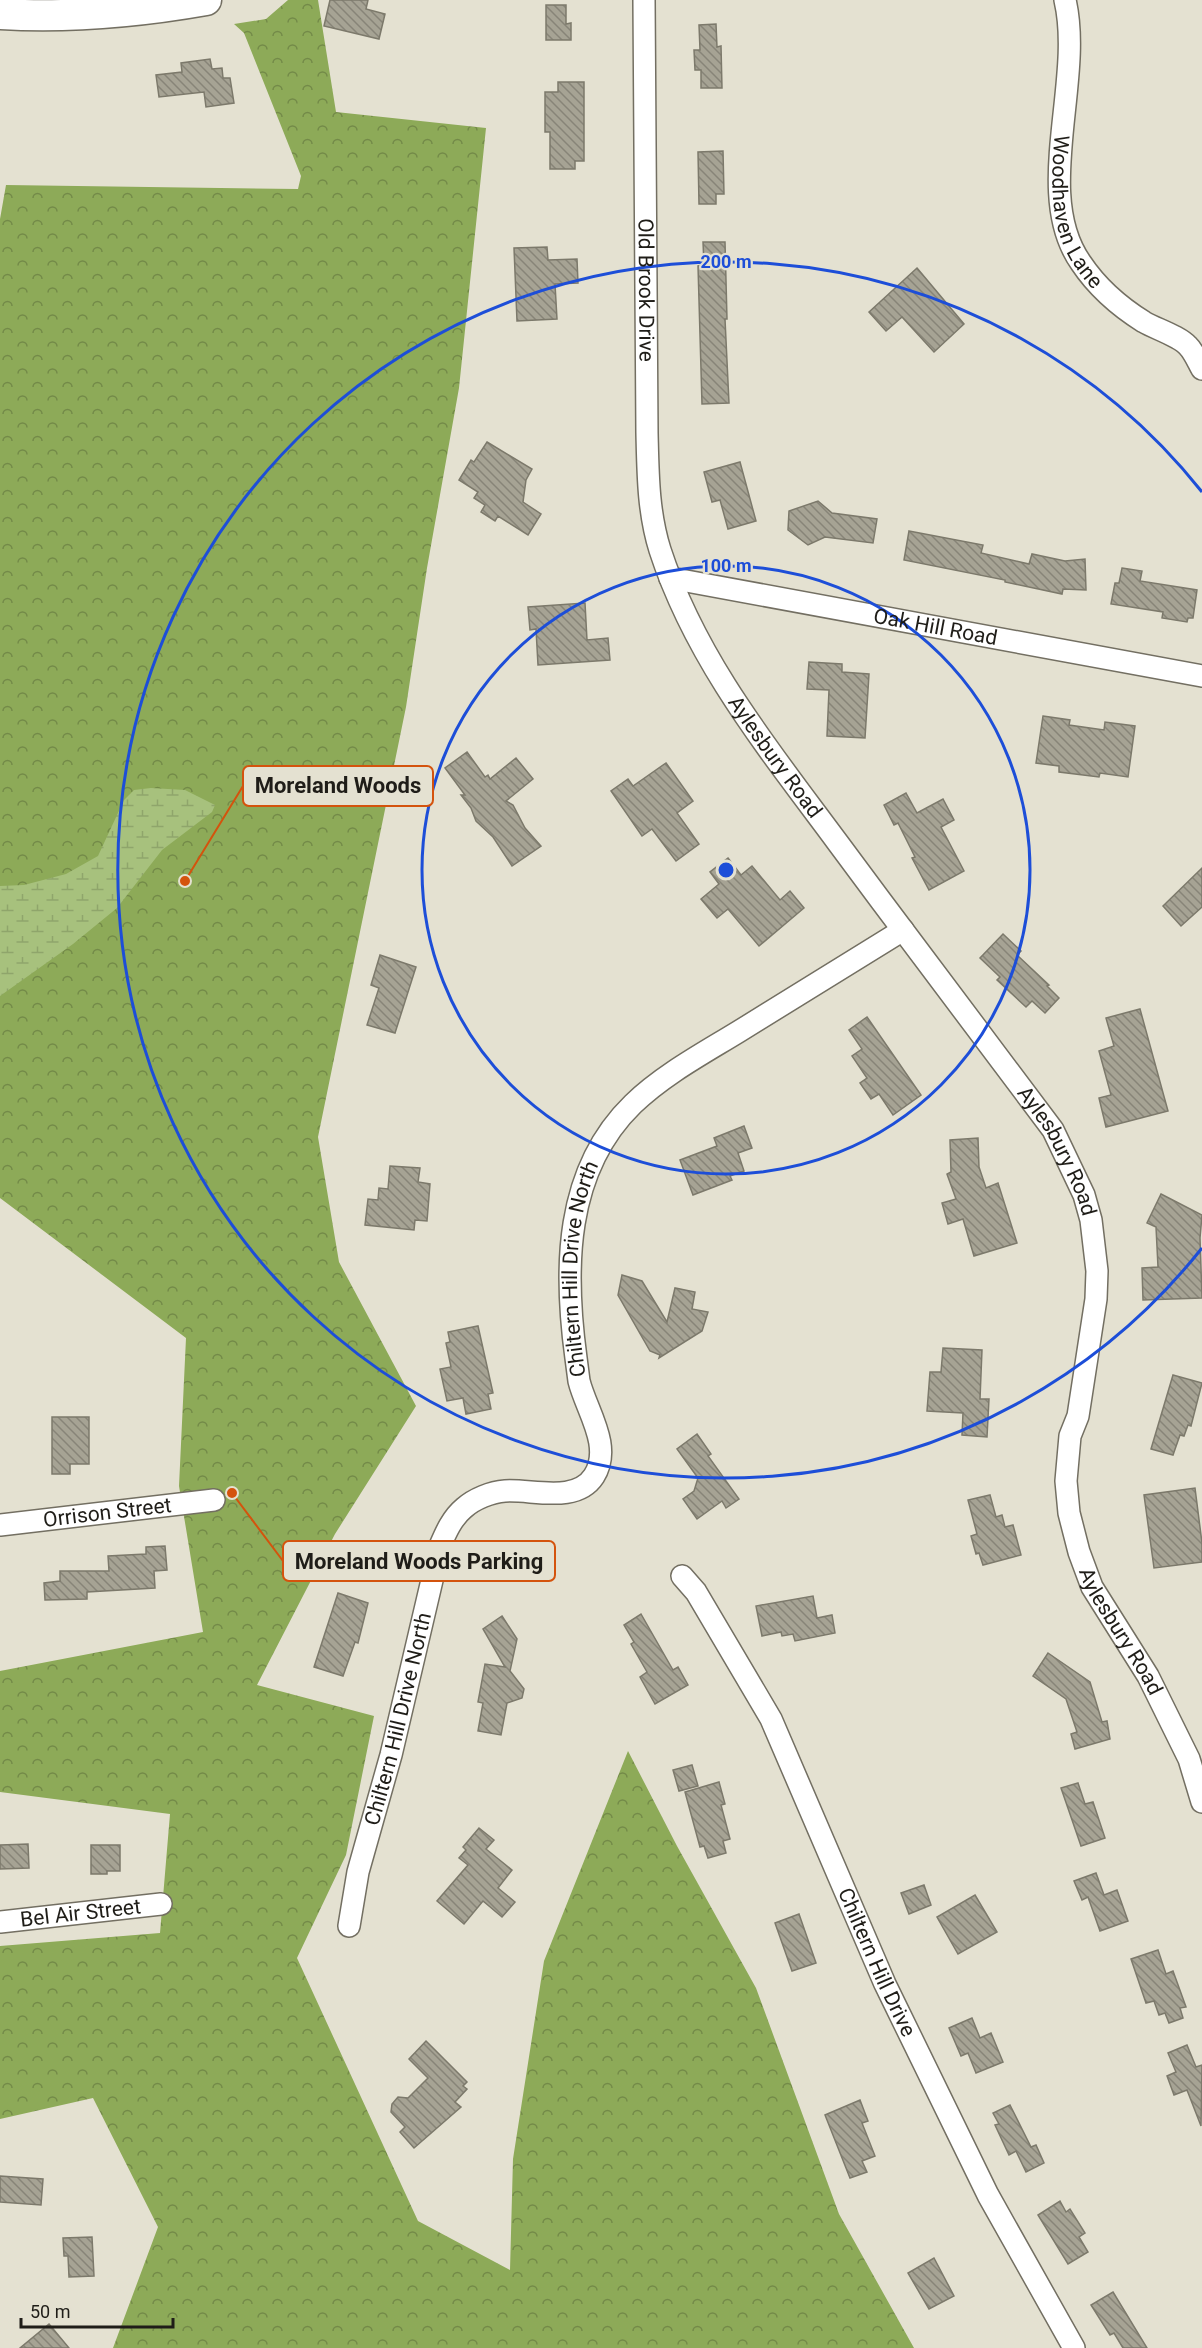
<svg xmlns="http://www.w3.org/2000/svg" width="1202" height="2348" font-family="Roboto,sans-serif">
	<defs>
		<pattern id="forest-crowns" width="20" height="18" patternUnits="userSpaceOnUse" patternTransform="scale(1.5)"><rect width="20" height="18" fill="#8daa58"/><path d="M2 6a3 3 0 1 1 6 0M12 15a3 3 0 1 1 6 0" fill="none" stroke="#738a48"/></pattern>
		<pattern id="wetland-marsh" width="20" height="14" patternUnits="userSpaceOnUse" patternTransform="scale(1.5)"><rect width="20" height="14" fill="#a7c17d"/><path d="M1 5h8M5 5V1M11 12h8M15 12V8" fill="none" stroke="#8fa56b"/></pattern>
		<pattern id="building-back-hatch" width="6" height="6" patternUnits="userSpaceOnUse" patternTransform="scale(1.5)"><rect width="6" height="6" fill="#a6a394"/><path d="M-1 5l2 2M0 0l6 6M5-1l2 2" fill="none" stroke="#878478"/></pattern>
	</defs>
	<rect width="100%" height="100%" fill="#e4e1d1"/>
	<polygon fill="url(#forest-crowns)" points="288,0 318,0 336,112 486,128 459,388 427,568 406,707 318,1137 339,1262 416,1406 335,1534 257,1685 374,1716 346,1855 297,1958 418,2221 510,2270 513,2159 544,1961 628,1751 677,1846 756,1988 839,2214 914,2348 113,2348 158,2227 93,2098 0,2119 0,1946 160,1933 170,1814 0,1792 0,1671 203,1632 179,1486 186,1338 0,1198 0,219 6,185 298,189 301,176 244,33 234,24 266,19"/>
	<polygon fill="url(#wetland-marsh)" points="151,788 185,790 215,805 212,812 162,850 117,908 73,944 0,996 0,886 24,885 66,874 98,856 124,800 134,790"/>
	<g fill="url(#building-back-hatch)" stroke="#7c796b" stroke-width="1.5">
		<polygon points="330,0 368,0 366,9 385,14 379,39 324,26"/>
		<polygon points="546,5 566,5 566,24 571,23 571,40 546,40"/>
		<polygon points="716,24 717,47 721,46 722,88 701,88 701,70 695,70 694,50 700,50 699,25"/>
		<polygon points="210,59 212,69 222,68 223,78 230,78 234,103 206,107 204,92 159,97 156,75 182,72 181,63"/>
		<polygon points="558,82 584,82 584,161 575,161 575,169 550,169 550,132 545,132 545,92 558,92"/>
		<polygon points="723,151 724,194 716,194 716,204 699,204 698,152"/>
		<polygon points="703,242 725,242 727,319 725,319 729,403 702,404 698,266 704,265"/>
		<polygon points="547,247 548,260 577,259 578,283 555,284 557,319 517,321 514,248"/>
		<polygon points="917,268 964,324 934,352 902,317 886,331 869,312"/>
		<polygon points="487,442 532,469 526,480 523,502 541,514 528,535 498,516 495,521 481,512 485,505 474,498 478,492 459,480 471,460 474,462"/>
		<polygon points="740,462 756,521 728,529 720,500 712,502 704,472"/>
		<polygon points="818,501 832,513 877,519 873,543 825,537 808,545 788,530 789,511"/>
		<polygon points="909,531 983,545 981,553 1029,564 1032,554 1065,561 1085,559 1086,590 1063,589 1062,594 1005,582 1005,580 904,560"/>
		<polygon points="1122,568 1142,571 1140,581 1197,590 1193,618 1188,618 1187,622 1162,618 1163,612 1111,604 1115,583 1119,583"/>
		<polygon points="585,603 587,640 608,638 610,660 538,665 536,629 530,630 528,607"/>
		<polygon points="809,662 842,664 842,672 869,674 865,738 827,736 829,690 807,689"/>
		<polygon points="1043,716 1070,720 1069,725 1104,730 1105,722 1135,726 1128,777 1100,773 1099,777 1059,772 1059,766 1036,763"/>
		<polygon points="467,752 485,777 488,775 490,779 516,758 533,779 506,801 513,805 525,828 541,846 512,866 493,837 476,821 471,808 461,795 465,795 445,768"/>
		<polygon points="666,763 693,801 677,813 699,844 676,861 652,829 642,836 611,791 628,779 633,786"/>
		<polygon points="906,793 917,813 943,799 954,820 941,827 964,871 929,890 912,858 915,857 898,823 894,825 884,805"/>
		<polygon points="728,858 741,875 752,866 780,900 790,891 804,908 759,946 728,909 717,918 701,899 719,884 710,872"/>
		<polygon points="1202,868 1202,907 1181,926 1163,906"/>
		<polygon points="1003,934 1021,951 1017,955 1049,985 1047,986 1059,998 1045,1013 1032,1001 1026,1007 997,980 1000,977 980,958"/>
		<polygon points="380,955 416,967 395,1033 367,1025 379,988 371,985"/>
		<polygon points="1140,1009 1168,1111 1106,1127 1099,1098 1111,1095 1099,1051 1114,1046 1106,1018"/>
		<polygon points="867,1017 921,1095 893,1115 879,1094 871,1099 860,1083 867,1078 852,1056 862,1049 849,1030"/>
		<polygon points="744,1126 752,1148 738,1153 744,1171 730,1176 732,1180 693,1195 680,1160 717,1146 714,1138"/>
		<polygon points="978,1138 979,1167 986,1188 998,1183 1017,1243 974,1256 963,1219 948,1224 942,1203 956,1199 947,1174 951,1172 950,1140"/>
		<polygon points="390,1166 420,1168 418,1182 430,1184 427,1221 415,1220 414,1230 365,1225 368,1199 378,1200 379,1188 388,1189"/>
		<polygon points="1161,1194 1202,1215 1200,1238 1202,1298 1143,1300 1142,1268 1158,1267 1156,1227 1147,1223"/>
		<polygon points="622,1275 642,1281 667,1322 675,1288 695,1292 692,1309 708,1312 702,1331 659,1358 660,1355 650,1351 618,1295"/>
		<polygon points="478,1326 493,1393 488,1394 491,1409 466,1414 463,1398 447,1401 440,1369 451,1367 446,1343 450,1342 448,1332"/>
		<polygon points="943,1348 982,1350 980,1399 989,1399 987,1437 962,1435 963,1413 927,1411 930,1372 941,1372"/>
		<polygon points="1173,1375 1202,1383 1191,1426 1188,1425 1184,1436 1180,1435 1173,1455 1151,1449"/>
		<polygon points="52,1417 89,1417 89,1464 70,1464 70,1474 52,1474"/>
		<polygon points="697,1434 711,1454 708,1456 739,1499 726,1508 722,1501 697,1519 683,1499 694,1491 698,1478 677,1449"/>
		<polygon points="1195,1488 1202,1543 1202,1562 1154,1568 1144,1495"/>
		<polygon points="990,1495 996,1517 1002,1515 1005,1527 1013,1525 1021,1555 983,1565 979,1553 976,1554 971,1536 977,1534 968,1500"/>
		<polygon points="165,1546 167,1570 154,1571 155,1588 87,1592 87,1599 45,1600 44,1583 60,1581 60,1571 109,1571 108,1556 146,1554 146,1547"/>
		<polygon points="338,1593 368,1603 358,1643 355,1642 343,1676 314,1667"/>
		<polygon points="813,1596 817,1618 832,1615 835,1633 795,1641 793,1634 782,1636 781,1632 762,1636 756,1606"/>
		<polygon points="641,1614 673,1670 678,1667 688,1685 655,1704 640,1677 647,1672 631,1644 634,1642 624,1625"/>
		<polygon points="502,1616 517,1639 510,1671 524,1689 522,1698 507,1703 501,1735 478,1731 483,1703 478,1702 485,1664 505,1667 483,1629"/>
		<polygon points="1048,1653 1090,1682 1102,1722 1107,1721 1110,1739 1075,1749 1071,1734 1077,1732 1066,1699 1033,1676"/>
		<polygon points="692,1765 698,1786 679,1791 673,1770"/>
		<polygon points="719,1782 725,1804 721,1805 730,1839 723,1841 726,1853 708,1858 704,1846 700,1847 685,1792"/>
		<polygon points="1078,1783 1085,1804 1093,1802 1105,1838 1081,1846 1061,1788"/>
		<polygon points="479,1828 494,1840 486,1849 512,1870 498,1888 515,1902 502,1917 483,1901 464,1924 437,1901 468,1865 459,1858 466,1850 463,1847"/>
		<polygon points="28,1844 29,1868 0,1869 0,1845"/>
		<polygon points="91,1845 120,1845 120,1871 107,1871 107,1874 91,1874"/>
		<polygon points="1096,1873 1104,1895 1117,1890 1128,1921 1100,1931 1088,1897 1082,1900 1074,1881"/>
		<polygon points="924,1885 931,1905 909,1914 901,1893"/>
		<polygon points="975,1895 997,1932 958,1954 937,1917"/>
		<polygon points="799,1914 816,1963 792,1971 775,1923"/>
		<polygon points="1158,1950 1166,1974 1173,1971 1186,2007 1180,2008 1183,2018 1169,2023 1165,2013 1159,2015 1154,2001 1146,2003 1131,1959"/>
		<polygon points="972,2018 980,2038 991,2033 1003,2062 976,2073 968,2053 961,2056 949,2028"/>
		<polygon points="426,2041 467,2082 463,2086 467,2089 455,2102 461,2107 414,2148 400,2132 405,2127 391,2112 392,2104 398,2097 408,2098 428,2078 409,2059"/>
		<polygon points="1187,2045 1196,2067 1202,2065 1201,2126 1187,2090 1174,2095 1167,2076 1176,2072 1168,2053"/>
		<polygon points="860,2100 868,2121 862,2123 875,2156 862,2161 867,2172 850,2178 825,2115"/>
		<polygon points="1010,2105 1031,2147 1036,2145 1044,2163 1026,2172 1016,2151 1009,2155 995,2125 999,2124 993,2113"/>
		<polygon points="0,2176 43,2179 41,2205 0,2202"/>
		<polygon points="1060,2201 1066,2212 1070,2209 1085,2233 1079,2237 1088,2252 1068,2264 1038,2215"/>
		<polygon points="92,2237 94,2276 69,2277 68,2256 64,2256 63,2238"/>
		<polygon points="934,2258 954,2296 929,2309 908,2273"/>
		<polygon points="1113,2292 1147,2348 1123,2348 1114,2333 1110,2335 1091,2305"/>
		<polygon points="49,2324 69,2348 20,2348"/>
	</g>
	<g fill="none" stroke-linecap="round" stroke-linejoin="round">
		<g stroke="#736f62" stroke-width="24">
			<g id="street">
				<path id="s1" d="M644 0 647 433C648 473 648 512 660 550 696 661 770 751 838 843 909 939 981 1034 1053 1130L1084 1195 1091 1220 1097 1271 1096 1299 1078 1416 1070 1436 1066 1481 1069 1513 1079 1552 1092 1587 1148 1676 1189 1759 1202 1802"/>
				<path id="s2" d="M1065 0C1084 81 1032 194 1081 263 1097 287 1120 307 1144 322 1156 329 1179 336 1188 346 1194 352 1198 362 1202 369"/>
				<path id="s3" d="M670 578 1202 676"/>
				<path id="s4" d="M0 1525 214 1500"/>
				<path id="s5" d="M682 1576 696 1592 771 1719 885 1984 988 2195 1074 2348"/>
				<path id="s6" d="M0 1922 161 1904"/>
				<path id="s7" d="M349 1926 358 1872 391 1755 440 1546C446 1532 452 1518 464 1508 474 1499 491 1492 505 1491 532 1489 576 1504 594 1476 613 1446 586 1410 579 1381 578 1373 577 1366 576 1358 564 1270 564 1171 633 1104 663 1075 702 1054 738 1032 793 998 848 964 903 930"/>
			</g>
		</g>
		<g stroke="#736f62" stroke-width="33">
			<path id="secondary" d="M0 14C69 18 138 12 206 0"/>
		</g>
		<use href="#street" stroke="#fff" stroke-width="21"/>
		<use href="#secondary" stroke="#fff" stroke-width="30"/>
	</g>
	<g fill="none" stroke="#1d4ed8" stroke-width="3">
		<circle cx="726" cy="870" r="304"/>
		<path d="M1202 1248A608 608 0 1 1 1202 492"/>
	</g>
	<g text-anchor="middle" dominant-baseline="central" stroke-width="4.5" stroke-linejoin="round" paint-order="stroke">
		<g font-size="21" fill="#1f1d18" stroke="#e4e1d1">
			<text stroke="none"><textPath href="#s2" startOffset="216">Woodhaven Lane</textPath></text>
			<text stroke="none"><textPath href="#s1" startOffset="290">Old Brook Drive</textPath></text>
			<text stroke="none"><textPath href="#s3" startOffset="270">Oak Hill Road</textPath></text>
			<text stroke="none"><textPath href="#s1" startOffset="789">Aylesbury Road</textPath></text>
			<text stroke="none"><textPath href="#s1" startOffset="1275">Aylesbury Road</textPath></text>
			<text stroke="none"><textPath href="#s7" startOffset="789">Chiltern Hill Drive North</textPath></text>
			<text stroke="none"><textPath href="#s4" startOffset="108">Orrison Street</textPath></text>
			<text stroke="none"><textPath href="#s1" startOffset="1779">Aylesbury Road</textPath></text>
			<text stroke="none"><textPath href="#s7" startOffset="213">Chiltern Hill Drive North</textPath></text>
			<text stroke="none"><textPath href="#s6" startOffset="81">Bel Air Street</textPath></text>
			<text stroke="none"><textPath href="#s5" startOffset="434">Chiltern Hill Drive</textPath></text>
		</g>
	</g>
	<circle cx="726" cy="870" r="9" fill="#1d4ed8" stroke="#e4e1d1" stroke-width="3"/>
	<g font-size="18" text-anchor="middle" font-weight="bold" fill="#1d4ed8" stroke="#e4e1d1" stroke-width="4.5" stroke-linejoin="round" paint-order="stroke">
		<text x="726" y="268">200 m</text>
		<text x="726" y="572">100 m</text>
	</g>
	<path fill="none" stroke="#d4530d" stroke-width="2" d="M185 881L243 786M232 1493L283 1561"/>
	<g fill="#d4530d" stroke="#e4e1d1" stroke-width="2">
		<circle cx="185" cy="881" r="6"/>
		<circle cx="232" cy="1493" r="6"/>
	</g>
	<g fill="#e4e1d1" stroke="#d4530d" stroke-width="2">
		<rect x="243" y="766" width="190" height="40" rx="6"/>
		<rect x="283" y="1541" width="272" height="40" rx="6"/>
	</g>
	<g font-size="22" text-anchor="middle" font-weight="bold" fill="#1f1d18">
		<text x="338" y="793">Moreland Woods</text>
		<text x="419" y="1569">Moreland Woods Parking</text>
	</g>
	<path d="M21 2318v9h152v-9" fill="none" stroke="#1f1d18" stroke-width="3"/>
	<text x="30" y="2318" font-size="18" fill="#1f1d18" stroke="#e4e1d1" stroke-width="4.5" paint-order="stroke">50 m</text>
</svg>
